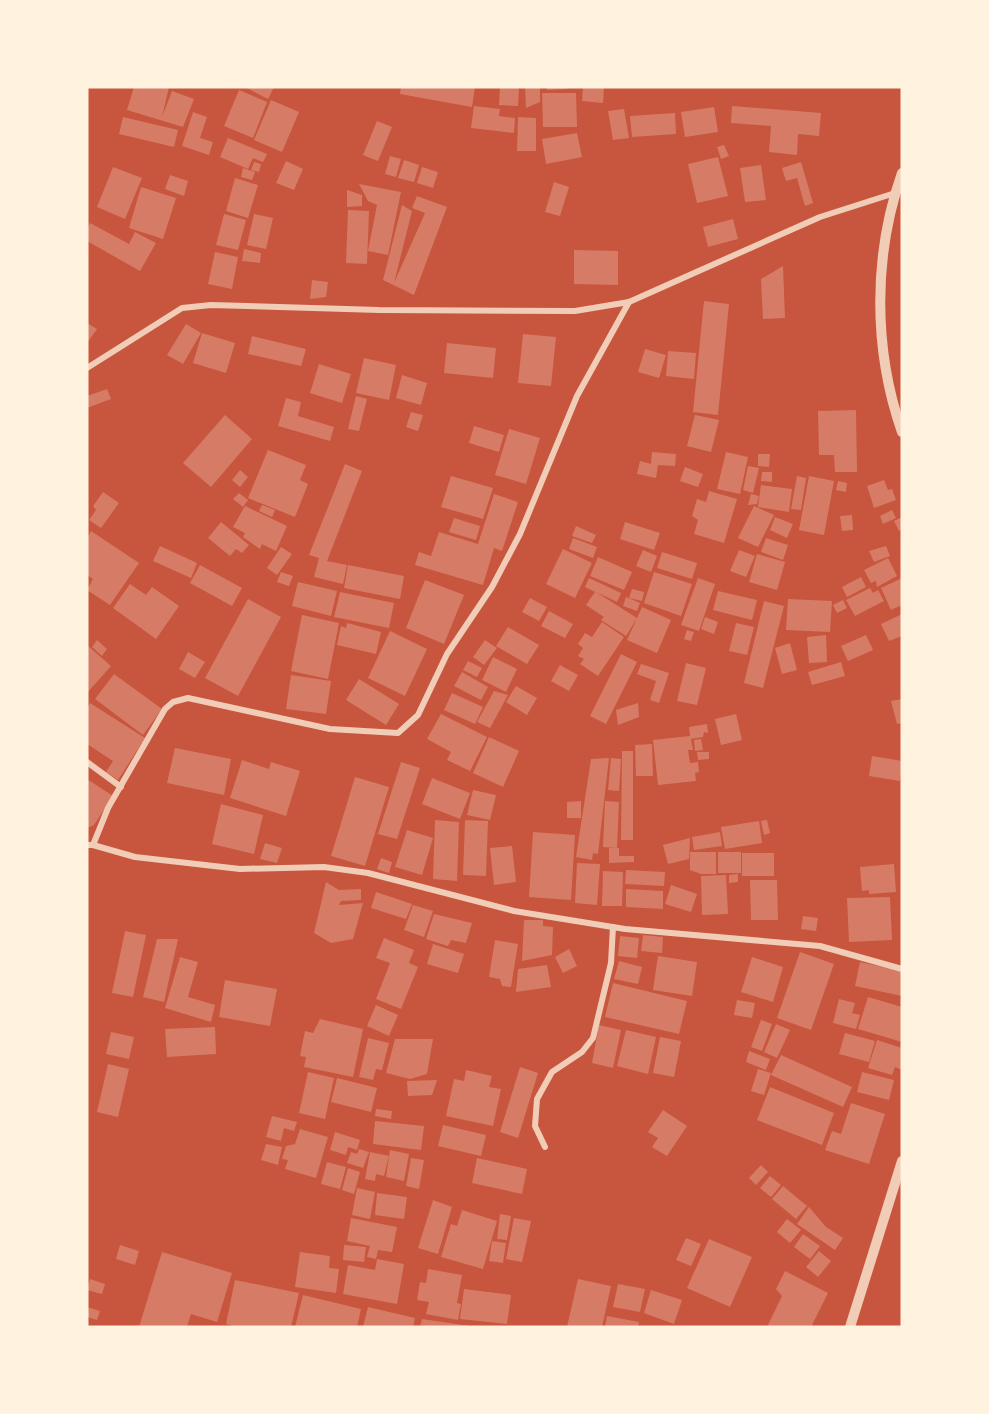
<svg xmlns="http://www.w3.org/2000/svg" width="989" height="1414" font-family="Lora,serif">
	<rect width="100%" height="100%" fill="#c8553d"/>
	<g fill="#d67c66">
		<polygon points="134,87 169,87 162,117 172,91 194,99 183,127 127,110"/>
		<polygon points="245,87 274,87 268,99"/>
		<polygon points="401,87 475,87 472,107 400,94"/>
		<polygon points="500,87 519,87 518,106 499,105"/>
		<polygon points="525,87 540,87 540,102 526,108"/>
		<polygon points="547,87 567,87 567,89 547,90"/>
		<polygon points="583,87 604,87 603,103 582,101"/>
		<polygon points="239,90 267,102 253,138 224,126"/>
		<polygon points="542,93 576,93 577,127 543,127"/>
		<polygon points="271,100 299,112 282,152 254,140"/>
		<polygon points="474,106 500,109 499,116 515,118 514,133 471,128"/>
		<polygon points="732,106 821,113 819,136 798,134 797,155 769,152 771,126 731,123"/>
		<polygon points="714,107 718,132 685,137 681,112"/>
		<polygon points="624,109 629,138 613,140 608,111"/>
		<polygon points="193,112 207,117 200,138 213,142 209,155 182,146"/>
		<polygon points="675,113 676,134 632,137 630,116"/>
		<polygon points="123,117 178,130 174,147 119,134"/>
		<polygon points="518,117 536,118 536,151 517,151"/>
		<polygon points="377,121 392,127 378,161 363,155"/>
		<polygon points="577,133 582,157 546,164 542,139"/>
		<polygon points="228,138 267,154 263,162 253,158 248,169 220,157"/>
		<polygon points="724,145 729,156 721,159 717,147"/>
		<polygon points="390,156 401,159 396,177 385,174"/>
		<polygon points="718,157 728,196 697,203 688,164"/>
		<polygon points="404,160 419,165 414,182 398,178"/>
		<polygon points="286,161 303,169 294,190 276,183"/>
		<polygon points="254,162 261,164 259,172 251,170"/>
		<polygon points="801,162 813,203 805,206 797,178 786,181 782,168"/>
		<polygon points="761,165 766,200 745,202 740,168"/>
		<polygon points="113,167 142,178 125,219 97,207"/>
		<polygon points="422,167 438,172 433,188 417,183"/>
		<polygon points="243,168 255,172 252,180 241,177"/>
		<polygon points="170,175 188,181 184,196 165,189"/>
		<polygon points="235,178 258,185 248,218 226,211"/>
		<polygon points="554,182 569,187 560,216 545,212"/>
		<polygon points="359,184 401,192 388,255 368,251 377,205 368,201"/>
		<polygon points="141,187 176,198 163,239 129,228"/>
		<polygon points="347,190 362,195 362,206 347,207"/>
		<polygon points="417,196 447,207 414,295 383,280 402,205 412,211 394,283 425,213 412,208"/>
		<polygon points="348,210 369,211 367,264 346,263"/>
		<polygon points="224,214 246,220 238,250 216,245"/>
		<polygon points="254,214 273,218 266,249 247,245"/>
		<polygon points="733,219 738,239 708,247 703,227"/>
		<polygon points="90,223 129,244 135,232 156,243 140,271 87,241 87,229"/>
		<polygon points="244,249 261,253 260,263 242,261"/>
		<polygon points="574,250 618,251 618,285 574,284"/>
		<polygon points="215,252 238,257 232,289 208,284"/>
		<polygon points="783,266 785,318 763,319 761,279"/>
		<polygon points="312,280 328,282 326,297 310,299"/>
		<polygon points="704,301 729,304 718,415 693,412"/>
		<polygon points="87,323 97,329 87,343"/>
		<polygon points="186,324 201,333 183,364 167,355"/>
		<polygon points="202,333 235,343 226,373 193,363"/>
		<polygon points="523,334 556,337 551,386 518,383"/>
		<polygon points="252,336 306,349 301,366 248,354"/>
		<polygon points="447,343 496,348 493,378 444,373"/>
		<polygon points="645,349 666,355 659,378 638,372"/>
		<polygon points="668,351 696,353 694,379 666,376"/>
		<polygon points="364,358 396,365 389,400 356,393"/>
		<polygon points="319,364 351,374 342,403 310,393"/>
		<polygon points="402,375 427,383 421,405 396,398"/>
		<polygon points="107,389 111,399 87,408 87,396"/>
		<polygon points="356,396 367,399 359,431 348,429"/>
		<polygon points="286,398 301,402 298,416 334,427 330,441 278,426"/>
		<polygon points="856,410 857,472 835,472 834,455 819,455 818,411"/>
		<polygon points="411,412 423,415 418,431 406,427"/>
		<polygon points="225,415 252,439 211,487 183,463"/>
		<polygon points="695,415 719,420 711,452 687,446"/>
		<polygon points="474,426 504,435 499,452 469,443"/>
		<polygon points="509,429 540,438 526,484 495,475"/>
		<polygon points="268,450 306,465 300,480 308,484 295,517 248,498"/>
		<polygon points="652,452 676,454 675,466 658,465 656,478 637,474 640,461 651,464"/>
		<polygon points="726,452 748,457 740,494 717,489"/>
		<polygon points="758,454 770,454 769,467 758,466"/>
		<polygon points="345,464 362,471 327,561 347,565 343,584 314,577 319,558 309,555"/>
		<polygon points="748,466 759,468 753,493 743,490"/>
		<polygon points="685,467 703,474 698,487 680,481"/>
		<polygon points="240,470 248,477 240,487 232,480"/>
		<polygon points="762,472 772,472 772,482 761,481"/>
		<polygon points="451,476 493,488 483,519 441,507"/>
		<polygon points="797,476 806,478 801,510 791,509"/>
		<polygon points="809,476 834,481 824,535 799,530"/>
		<polygon points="884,480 888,490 892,489 896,500 874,508 867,486"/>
		<polygon points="838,481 847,483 846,492 836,490"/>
		<polygon points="761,485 792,489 789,512 758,507"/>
		<polygon points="709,491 737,499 724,543 694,534 698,520 692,516 697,499 706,502"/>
		<polygon points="103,492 119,503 101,528 89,520 96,510 93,506"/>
		<polygon points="239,493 248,500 243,507 233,499"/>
		<polygon points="494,494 518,502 502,551 494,548 483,585 415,565 419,552 431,556 439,532 478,544"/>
		<polygon points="751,494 759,496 757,504 748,505"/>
		<polygon points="262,505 275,510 272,517 259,511"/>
		<polygon points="245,506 287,526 276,551 262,544 260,549 243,537 245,533 233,527"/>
		<polygon points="754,506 774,515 758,547 738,538"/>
		<polygon points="892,510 896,518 883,524 880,516"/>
		<polygon points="852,515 853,530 842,531 840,516"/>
		<polygon points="775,517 793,524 787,538 770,530"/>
		<polygon points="902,517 902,529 899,531 894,521"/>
		<polygon points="454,518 480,526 476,540 449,532"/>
		<polygon points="221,522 249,545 242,553 236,549 230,556 208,538"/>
		<polygon points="625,522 660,533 654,550 620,539"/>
		<polygon points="576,526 596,535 592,543 572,536"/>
		<polygon points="91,531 139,563 110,605 87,590 93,579 87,575 87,538"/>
		<polygon points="573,538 597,547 593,558 569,549"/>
		<polygon points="766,538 788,545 783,560 761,552"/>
		<polygon points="160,546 197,563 191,578 153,561"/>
		<polygon points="886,546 890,556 874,562 869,551"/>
		<polygon points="281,547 292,554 277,575 267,568"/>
		<polygon points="563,549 592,563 575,598 546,584"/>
		<polygon points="643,550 657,556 651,572 636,566"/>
		<polygon points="739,550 755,556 746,577 730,571"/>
		<polygon points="662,552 697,563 692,579 657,568"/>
		<polygon points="757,554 785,562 777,590 749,582"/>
		<polygon points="598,557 632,572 624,590 590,576"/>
		<polygon points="888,558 897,576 877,587 876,581 871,583 864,570"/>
		<polygon points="200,565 242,588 232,606 190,583"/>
		<polygon points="348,565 404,576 400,599 344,588"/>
		<polygon points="281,572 293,576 289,586 277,582"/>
		<polygon points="654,572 692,584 681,616 644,603"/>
		<polygon points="861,577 866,587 847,597 842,587"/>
		<polygon points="589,578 621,593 617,602 596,592 637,618 626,636 601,620 604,617 586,605 595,592 585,587"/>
		<polygon points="698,578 715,584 699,631 681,625"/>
		<polygon points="902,578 902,605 891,610 881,588"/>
		<polygon points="425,580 464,595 444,644 406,628"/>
		<polygon points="298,582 337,591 331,616 292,606"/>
		<polygon points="130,584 146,595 152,587 179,606 156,639 113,608"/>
		<polygon points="870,588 873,593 878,590 884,601 855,616 846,600"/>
		<polygon points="632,589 644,592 642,601 629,598"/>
		<polygon points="718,591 757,600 752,620 713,610"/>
		<polygon points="340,592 394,603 389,628 334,617"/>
		<polygon points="626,597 640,603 637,611 623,606"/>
		<polygon points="530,598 547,607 539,621 522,612"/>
		<polygon points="248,599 281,617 238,696 205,678"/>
		<polygon points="788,599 832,601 830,632 786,630"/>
		<polygon points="843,600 847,608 837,613 833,605"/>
		<polygon points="764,601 784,606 763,688 744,683"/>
		<polygon points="642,607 671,620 657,653 627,640"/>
		<polygon points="549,611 573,624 565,638 541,626"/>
		<polygon points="902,614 902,636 889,641 881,624"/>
		<polygon points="302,615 339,623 328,679 291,671"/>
		<polygon points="705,617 718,622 714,634 701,629"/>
		<polygon points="602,622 624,637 598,676 580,664 584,659 578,656 583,648 578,644 585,633 592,637"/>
		<polygon points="347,623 381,632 376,654 337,645 341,626 346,628"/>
		<polygon points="736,623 754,627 747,655 729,651"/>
		<polygon points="508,627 539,645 527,664 496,646"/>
		<polygon points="687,630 694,632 691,641 684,639"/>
		<polygon points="390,631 427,649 405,696 368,678"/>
		<polygon points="826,635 827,662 809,663 807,637"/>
		<polygon points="866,635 873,650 848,661 841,646"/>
		<polygon points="97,640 107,649 102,656 92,647"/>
		<polygon points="485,640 497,648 484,665 473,657"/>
		<polygon points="790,643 797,670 782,674 775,648"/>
		<polygon points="87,645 111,666 87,693"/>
		<polygon points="188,652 205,662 195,678 179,669"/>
		<polygon points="621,654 637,662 606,724 590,716"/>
		<polygon points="493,657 517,669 506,692 482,680"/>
		<polygon points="468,661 482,668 477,677 463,670"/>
		<polygon points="841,662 845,676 812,685 808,672"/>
		<polygon points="686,663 706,668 697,705 677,701"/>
		<polygon points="641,664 669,673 659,703 650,700 656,681 637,674"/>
		<polygon points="560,665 578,675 569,691 551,681"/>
		<polygon points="462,672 488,687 481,700 454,686"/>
		<polygon points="114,674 162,709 143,735 95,699"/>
		<polygon points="291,675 331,681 326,714 286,709"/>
		<polygon points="359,679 399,704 386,725 346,700"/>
		<polygon points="516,686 537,698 527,715 506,702"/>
		<polygon points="494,691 508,695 490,728 477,722"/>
		<polygon points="452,693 483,707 475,724 444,710"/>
		<polygon points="902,699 902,723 897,724 891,701"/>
		<polygon points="90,703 145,738 118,780 106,772 113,761 87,744 87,708"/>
		<polygon points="638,703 639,717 618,725 616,710"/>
		<polygon points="441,714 487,737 470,771 447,760 451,752 427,739"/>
		<polygon points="736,714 742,740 721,745 715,719"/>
		<polygon points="707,724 708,733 704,732 703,737 691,739 693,750 688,750 690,763 698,762 699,772 695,773 696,781 658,785 653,740 690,736 689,727"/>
		<polygon points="489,737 519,751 503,787 473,773"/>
		<polygon points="701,739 703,750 695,751 694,740"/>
		<polygon points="652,744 653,776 636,776 635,745"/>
		<polygon points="175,748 231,759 224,795 167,783"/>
		<polygon points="622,751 633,751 633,840 621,840"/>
		<polygon points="697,752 709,752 709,759 698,760"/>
		<polygon points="872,756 902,761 900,781 869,776"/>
		<polygon points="609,758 598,854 593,853 592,860 576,857 591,759"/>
		<polygon points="611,758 621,759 619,791 608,790"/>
		<polygon points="242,760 269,769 271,762 300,771 286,816 230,798"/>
		<polygon points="401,762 420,768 397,839 378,834"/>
		<polygon points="355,777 389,787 365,866 331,856"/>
		<polygon points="432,778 470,793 460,819 422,804"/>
		<polygon points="87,779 113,796 94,825 87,828"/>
		<polygon points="473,790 496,795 490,820 467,815"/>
		<polygon points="581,801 581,818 567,818 567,802"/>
		<polygon points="605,801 619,802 617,848 603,847"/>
		<polygon points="221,804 263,815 254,854 212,844"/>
		<polygon points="435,820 459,822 457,881 433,879"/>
		<polygon points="465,820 488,821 486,876 463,875"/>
		<polygon points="767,820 770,833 764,835 761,821"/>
		<polygon points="759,821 762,843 725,849 721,827"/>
		<polygon points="407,830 433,838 422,875 395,867"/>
		<polygon points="533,832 575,835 571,900 529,897"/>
		<polygon points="720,832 722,846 694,850 692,837"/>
		<polygon points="690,838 689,859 668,864 663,845"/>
		<polygon points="265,843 282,848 277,863 260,859"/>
		<polygon points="512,846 516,882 494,885 490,848"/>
		<polygon points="609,848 619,848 619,856 634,856 634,862 609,863"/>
		<polygon points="690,852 716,852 716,874 701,874 690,870"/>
		<rect x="718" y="852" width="23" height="21"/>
		<rect x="742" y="853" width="32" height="23"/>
		<polygon points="381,858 392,862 389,873 377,869"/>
		<polygon points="577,863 600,864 597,905 575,903"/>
		<polygon points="894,864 896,892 869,894 869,890 862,891 860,867"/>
		<polygon points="626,870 665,872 664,886 625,884"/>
		<polygon points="603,871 623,872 622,906 602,906"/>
		<polygon points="738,874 738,882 729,883 729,875"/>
		<polygon points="726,875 728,914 702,915 701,876"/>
		<polygon points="750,880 777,880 778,920 751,920"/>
		<polygon points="326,882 339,890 361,889 361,900 341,901 339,905 363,903 353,939 331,943 314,933"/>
		<polygon points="671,885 697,894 691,912 665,904"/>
		<polygon points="626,889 663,891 663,909 626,907"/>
		<polygon points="376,892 412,904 406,919 371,908"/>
		<polygon points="890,897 892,940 849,942 847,898"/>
		<polygon points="413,905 433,911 424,937 404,930"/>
		<polygon points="434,914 472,923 466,943 451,940 448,946 426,939"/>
		<polygon points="803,916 818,918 816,931 801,929"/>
		<polygon points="524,920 543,920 543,926 553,927 552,955 522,961"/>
		<polygon points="125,931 146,935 133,997 112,993"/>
		<polygon points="643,935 663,937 662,953 641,951"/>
		<polygon points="620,936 639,938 637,958 618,956"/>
		<polygon points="384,938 414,950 409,963 418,967 401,1009 376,999 390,963 376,958"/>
		<polygon points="157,939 178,939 164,1002 143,997"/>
		<polygon points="495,940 518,944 511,987 502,986 500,979 489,977"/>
		<polygon points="433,944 464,954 458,973 427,964"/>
		<polygon points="569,949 577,966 563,973 555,957"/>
		<polygon points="800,952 834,964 811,1030 777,1018"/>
		<polygon points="658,956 697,962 692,996 653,990"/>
		<polygon points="180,957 198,962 188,997 215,1005 211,1022 165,1008"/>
		<polygon points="752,957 783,967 773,1002 741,992"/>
		<polygon points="619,961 642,967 638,984 614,979"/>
		<polygon points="860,962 902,971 902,996 855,986"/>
		<polygon points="547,965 551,987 516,992 518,969"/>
		<polygon points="225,980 277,989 270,1026 219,1017"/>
		<polygon points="613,983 687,1001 679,1034 605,1017"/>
		<polygon points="868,997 902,1007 902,1042 858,1029"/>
		<polygon points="839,999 855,1003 852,1013 860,1015 856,1029 833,1023"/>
		<polygon points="737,1000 755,1003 752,1018 734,1015"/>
		<polygon points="376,1005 398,1015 389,1036 367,1026"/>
		<polygon points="320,1019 363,1029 353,1077 304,1067 306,1057 300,1056 305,1031 313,1033"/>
		<polygon points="761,1020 772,1024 762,1051 751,1047"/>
		<polygon points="776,1024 790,1030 777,1058 764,1052"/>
		<polygon points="599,1025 621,1030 613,1068 592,1063"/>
		<polygon points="215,1027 216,1054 167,1057 165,1029"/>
		<polygon points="626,1030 656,1037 648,1074 617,1066"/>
		<polygon points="111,1032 134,1037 129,1059 106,1054"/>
		<polygon points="845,1033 875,1041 869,1062 839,1054"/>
		<polygon points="660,1037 681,1041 674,1077 653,1073"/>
		<polygon points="368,1038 389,1043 382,1070 376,1069 373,1080 359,1077"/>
		<polygon points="395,1039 433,1039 427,1074 410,1079 386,1073"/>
		<polygon points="877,1040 902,1048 902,1070 895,1067 892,1075 868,1068"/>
		<polygon points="749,1051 770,1059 766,1070 746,1062"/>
		<polygon points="781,1055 852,1087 843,1107 771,1075"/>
		<polygon points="108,1064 129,1069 118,1117 97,1112"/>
		<polygon points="520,1067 538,1073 518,1138 500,1132"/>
		<polygon points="758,1069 771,1073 764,1095 751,1091"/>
		<polygon points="466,1070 492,1076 489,1087 501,1089 493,1126 446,1116 454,1079 464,1081"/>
		<polygon points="308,1072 334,1078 325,1119 299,1113"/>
		<polygon points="862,1072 894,1080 889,1100 857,1092"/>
		<polygon points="337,1078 377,1088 371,1112 331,1102"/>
		<polygon points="437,1080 432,1095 408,1096 407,1081"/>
		<polygon points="770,1087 834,1113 822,1145 757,1120"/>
		<polygon points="851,1103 885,1114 869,1164 825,1150 832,1131 841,1134"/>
		<polygon points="376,1109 392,1111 391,1119 375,1116"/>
		<polygon points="663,1110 687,1126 667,1156 652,1147 658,1138 648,1132"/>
		<polygon points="272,1116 297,1122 294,1131 284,1128 281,1141 266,1137"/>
		<polygon points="375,1121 424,1126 421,1150 373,1144"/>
		<polygon points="443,1125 486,1135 481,1156 438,1146"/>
		<polygon points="300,1129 328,1137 316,1178 285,1169 288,1160 282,1159 286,1146 295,1144"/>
		<polygon points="335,1132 360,1140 357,1150 348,1147 346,1155 330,1150"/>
		<polygon points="266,1144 282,1147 278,1165 261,1160"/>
		<polygon points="359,1149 369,1152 363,1168 347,1163 351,1152 357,1154"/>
		<polygon points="390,1150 409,1154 404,1181 386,1177"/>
		<polygon points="370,1152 389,1156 384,1176 376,1174 375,1181 365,1179"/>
		<polygon points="411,1158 424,1160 419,1189 406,1186"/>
		<polygon points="477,1158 527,1169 522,1194 472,1183"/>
		<polygon points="327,1162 346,1167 340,1189 321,1184"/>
		<polygon points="761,1165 768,1172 756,1185 749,1178"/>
		<polygon points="348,1168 360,1172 354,1194 342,1190"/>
		<polygon points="770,1176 781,1185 771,1197 760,1188"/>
		<polygon points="783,1186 807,1206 796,1219 772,1199"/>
		<polygon points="357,1188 375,1192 370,1219 352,1215"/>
		<polygon points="377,1193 407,1197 404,1219 375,1215"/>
		<polygon points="433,1200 452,1207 438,1254 418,1248"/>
		<polygon points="809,1207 826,1227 843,1238 835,1250 797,1224"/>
		<polygon points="462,1210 497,1221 483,1269 441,1257 451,1224 457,1226"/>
		<polygon points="500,1214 511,1216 507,1240 497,1239"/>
		<polygon points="351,1218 397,1227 392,1252 378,1250 376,1259 367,1257 370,1246 347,1241"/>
		<polygon points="514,1218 531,1221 522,1262 506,1259"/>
		<polygon points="787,1219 801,1230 790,1243 777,1232"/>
		<polygon points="803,1234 820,1246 810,1259 794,1247"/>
		<polygon points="686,1238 701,1244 691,1266 676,1260"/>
		<polygon points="709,1239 752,1257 730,1307 687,1288"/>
		<polygon points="492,1241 506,1243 503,1263 489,1261"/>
		<polygon points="120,1245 139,1251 135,1265 116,1259"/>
		<polygon points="344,1245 366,1247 364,1262 343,1260"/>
		<polygon points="819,1251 831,1261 818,1277 806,1267"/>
		<polygon points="162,1252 232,1273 217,1322 191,1314 187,1327 139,1327"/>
		<polygon points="300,1252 330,1256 329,1268 339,1269 336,1293 295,1287"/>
		<polygon points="377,1259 404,1264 397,1304 343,1294 348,1265 375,1270"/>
		<polygon points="428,1269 462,1275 457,1303 461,1304 458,1320 426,1314 429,1302 417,1300 420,1282 426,1283"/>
		<polygon points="785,1271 828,1293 811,1327 767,1327 782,1296 776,1289"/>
		<polygon points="90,1279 105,1284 102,1294 87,1290"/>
		<polygon points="578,1279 611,1286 602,1327 567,1327"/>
		<polygon points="235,1280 299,1293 291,1327 238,1327 226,1324"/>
		<polygon points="618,1284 645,1289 640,1312 613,1307"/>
		<polygon points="464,1289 511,1295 507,1324 460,1319"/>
		<polygon points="651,1290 682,1300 674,1324 644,1313"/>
		<polygon points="303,1295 361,1309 357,1327 295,1327"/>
		<polygon points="87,1307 100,1311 97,1320 87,1317"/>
		<polygon points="368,1307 415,1318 413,1327 363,1327"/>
		<polygon points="607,1316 639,1322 638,1327 605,1327"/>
		<polygon points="422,1319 470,1326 469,1327 420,1327"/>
	</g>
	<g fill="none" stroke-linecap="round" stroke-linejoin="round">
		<g stroke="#f1ccb7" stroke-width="6">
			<polyline points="87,368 182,308 211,305 379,310 575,311 629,302 820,217 895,193"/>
			<polyline points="87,762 121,787"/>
			<polyline points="87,845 93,845 108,808 165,709 173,702 188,698 330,729 398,733 418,715 447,654 492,587 520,534 577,396 629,302"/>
			<polyline points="93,845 135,857 240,869 324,867 368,873 514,911 625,929 820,946 902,969"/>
			<polyline points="545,1147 535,1126 537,1099 552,1072 582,1052 593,1038 611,963 613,927"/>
		</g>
		<g stroke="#f1ccb7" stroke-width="10">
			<path d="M902 173C873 255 873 349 902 432"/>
			<polyline points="850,1327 902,1161"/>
		</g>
	</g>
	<rect width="989" height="1414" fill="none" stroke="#fff3e0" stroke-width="177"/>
</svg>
